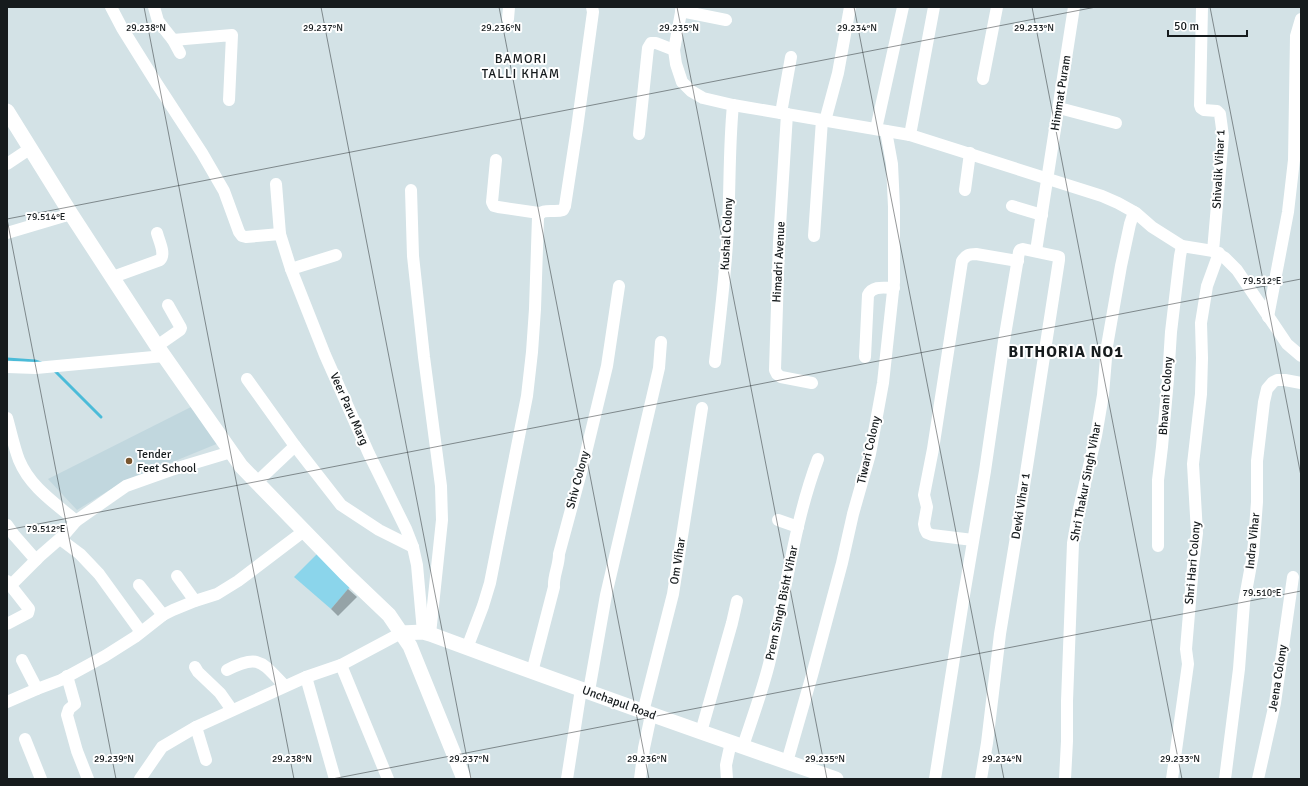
<svg xmlns="http://www.w3.org/2000/svg" width="1308" height="786" font-family="Signika,sans-serif">
	<rect width="100%" height="100%" fill="#d3e2e6"/>
	<polygon fill="#c1d7de" points="193,406 219,443 121,483 77,510 48,479"/>
	<polygon fill="#8bd5eb" points="317,554 350,587 331,609 294,577"/>
	<g fill="none" stroke-linecap="round" stroke-linejoin="round">
		<g stroke="#4bbbd8" stroke-width="3">
			<polyline points="7,359 35,361 41,363"/>
			<polyline points="53,369 101,417"/>
		</g>
	</g>
	<polygon fill="#95a3a7" points="348,589 357,597 338,616 331,609"/>
	<g fill="none" stroke-linecap="round" stroke-linejoin="round">
		<g stroke="#fff" stroke-width="12">
			<polyline points="111,7 122,28 157,84 202,153 224,191 239,232 242,236 246,237 280,234"/>
			<polyline points="154,7 158,21 173,40 180,53"/>
			<polyline points="682,7 674,50 676,64 682,82 691,91 703,98 733,105 910,135 1102,196 1118,203 1136,213 1152,227 1182,246 1213,251 1225,258 1237,270 1287,344 1301,356"/>
			<polyline points="1202,7 1200,105 1201,108 1204,110 1217,111 1220,114 1223,136 1213,251"/>
			<polyline points="681,11 726,20"/>
			<polyline points="508,19 509,7"/>
			<polyline points="173,40 232,35 229,100"/>
			<polyline points="983,79 997,7"/>
			<polyline points="1059,108 1116,123"/>
			<polyline points="781,113 791,57"/>
			<polyline points="787,114 779,242 775,370 777,374 781,377 812,383"/>
			<polyline points="825,121 838,73 850,7"/>
			<polyline points="876,129 903,7"/>
			<polyline points="639,134 648,48 651,43 656,43 674,50"/>
			<polyline points="910,135 934,7"/>
			<polyline points="496,160 492,202 494,206 498,207 539,213"/>
			<polyline points="7,164 31,148"/>
			<polyline points="276,184 280,234 291,269 325,355 369,454 406,529 413,547 417,565 423,632"/>
			<polyline points="411,190 413,256 424,357 441,486 442,520 430,634"/>
			<polyline points="965,190 970,153"/>
			<polyline points="1012,206 1042,215"/>
			<polyline points="7,233 71,214"/>
			<polyline points="814,236 822,120"/>
			<polyline points="1036,251 1074,7"/>
			<polyline points="291,269 336,255"/>
			<path d="M113 277 160 260C166 254 159 241 157 233"/>
			<polyline points="1268,317 1288,212 1294,160 1296,36 1301,19"/>
			<polyline points="157,346 180,330 181,328 168,305"/>
			<path d="M865 357 868 295C873 285 885 288 894 288"/>
			<path d="M715 362C720 317 726 272 728 226 730 186 729 145 733 105"/>
			<polyline points="7,367 36,368 164,356"/>
			<polyline points="247,379 295,446 341,505 379,530 413,547"/>
			<path d="M7 418C11 432 14 447 19 460 30 487 55 503 76 521"/>
			<polyline points="257,482 295,446"/>
			<polyline points="778,520 798,527"/>
			<polyline points="7,525 14,535 36,560"/>
			<polyline points="60,539 80,554 99,574 141,632"/>
			<path d="M973 540 932 535 927 533 925 529 924 524 927 507 924 495 933 449 962 261C966 255 969 254 976 254L1018 261"/>
			<polyline points="1158,546 1158,480 1162,447 1168,379 1171,332 1180,256 1182,246"/>
			<polyline points="177,576 195,601"/>
			<polyline points="7,581 29,609 28,613 7,624"/>
			<polyline points="11,585 40,556 64,535 76,521 126,486 171,470 231,452"/>
			<polyline points="139,585 163,615"/>
			<path d="M467 648 483 606 490 583 527 396 532 352 535 309 538 217C542 207 554 213 563 210L565 206 577 128 593 12 592 7"/>
			<polyline points="22,660 37,689"/>
			<polyline points="341,665 388,779"/>
			<polyline points="195,667 198,672 220,693 232,710"/>
			<path d="M227 670C260 653 262 663 285 686"/>
			<path d="M532 672 554 587C553 576 559 566 559 554L583 465 607 366 619 286"/>
			<polyline points="67,676 75,704 69,709 67,715 77,751 88,779"/>
			<polyline points="306,677 335,779"/>
			<polyline points="589,691 606,595 659,368 661,342"/>
			<polyline points="7,702 37,689 61,680 105,656 135,637 163,615 173,610 195,601 217,594 238,581 304,531"/>
			<polyline points="643,712 673,594 702,408"/>
			<polyline points="196,727 206,760"/>
			<polyline points="701,732 732,623 737,601"/>
			<polyline points="25,739 41,779"/>
			<path d="M743 746C752 719 762 692 769 664 786 596 793 525 818 459"/>
			<polyline points="787,762 812,675 842,563 853,514 870,454 883,383 894,282 894,207 892,164 886,131"/>
			<polyline points="140,779 162,747 196,727 306,677 341,665 401,633"/>
			<polyline points="567,779 581,689"/>
			<polyline points="640,779 644,748 651,715"/>
			<polyline points="727,779 726,765 731,742"/>
			<polyline points="935,779 963,601 985,471 1004,341 1019,252 1020,250 1023,249 1056,256 1059,257 1059,260 1017,531 1000,634 987,743 981,779"/>
			<polyline points="1065,779 1067,741 1067,701 1073,543 1079,509 1096,436 1103,395 1107,346 1121,266 1130,224 1134,212"/>
			<polyline points="1172,779 1188,664 1186,649 1193,566 1197,533 1193,464 1201,394 1202,358 1201,323 1207,286 1219,253"/>
			<polyline points="1225,779 1239,669 1244,603 1253,554 1257,502 1257,461 1264,402 1267,389 1273,382 1277,380 1285,380 1301,383"/>
			<polyline points="1258,779 1275,703 1293,577"/>
		</g>
		<g stroke="#fff" stroke-width="15">
			<polyline points="7,111 71,214 157,346 241,466 345,573 389,615 410,646 464,779"/>
			<path d="M401 633 423 632 430 634C565 684 700 732 836 779"/>
		</g>
	</g>
	<path fill="none" stroke="#161b1d" stroke-width="1" stroke-opacity="0.45" d="M144 7 294 779M321 7 471 779M499 7 649 779M677 7 827 779M854 7 1004 779M1032 7 1182 779M1210 7 1301 476M7 219 1096 7M7 219 116 779M7 530 1301 279M332 779 1301 591"/>
	<circle fill="#79562f" stroke="#fff" stroke-width="1.5" cx="129" cy="461" r="4"/>
	<g text-anchor="middle" dominant-baseline="central" stroke-width="4" stroke-linejoin="round" paint-order="stroke">
		<g font-size="12" fill="#161b1d" stroke="#fff">
			<text transform="translate(1061 93) rotate(-81)">Himmat Puram</text>
			<text transform="translate(1219 169) rotate(-87)">Shivalik Vihar 1</text>
			<text transform="translate(727 234) rotate(-87)">Kushal Colony</text>
			<text transform="translate(779 262) rotate(-87)">Himadri Avenue</text>
			<text transform="translate(1166 396) rotate(-86)">Bhavani Colony</text>
			<text transform="translate(349 409) rotate(66)">Veer Paru Marg</text>
			<text transform="translate(869 450) rotate(-77)">Tiwari Colony</text>
			<text transform="translate(578 480) rotate(-75)">Shiv Colony</text>
			<text transform="translate(1086 482) rotate(-79)">Shri Thakur Singh Vihar</text>
			<text transform="translate(1021 506) rotate(-81)">Devki Vihar 1</text>
			<text transform="translate(1253 541) rotate(-84)">Indra Vihar</text>
			<text transform="translate(678 561) rotate(-81)">Om Vihar</text>
			<text transform="translate(1193 563) rotate(-85)">Shri Hari Colony</text>
			<text transform="translate(782 603) rotate(-78)">Prem Singh Bisht Vihar</text>
			<text transform="translate(1278 678) rotate(-81)">Jeena Colony</text>
			<text transform="translate(619 703) rotate(20)">Unchapul Road</text>
		</g>
		<g font-size="12" fill="#161b1d" stroke="#fff" text-anchor="start">
			<text x="137" y="454">Tender<tspan x="137" dy="14">Feet School</tspan></text>
		</g>
		<g font-size="13" letter-spacing="1" fill="#161b1d" stroke="#fff">
			<text x="521" y="59">BAMORI<tspan x="521" dy="15">TALLI KHAM</tspan></text>
		</g>
		<g font-size="16" font-weight="bold" letter-spacing="1" fill="#161b1d" stroke="#fff">
			<text x="1066" y="352">BITHORIA NO1</text>
		</g>
	</g>
	<g font-size="10" text-anchor="middle" fill="#161b1d" stroke="#fff" stroke-width="4" stroke-linejoin="round" paint-order="stroke">
		<text x="146" y="31">29.238°N</text>
		<text x="323" y="31">29.237°N</text>
		<text x="501" y="31">29.236°N</text>
		<text x="679" y="31">29.235°N</text>
		<text x="857" y="31">29.234°N</text>
		<text x="1034" y="31">29.233°N</text>
		<text x="46" y="220">79.514°E</text>
		<text x="1262" y="284">79.512°E</text>
		<text x="46" y="532">79.512°E</text>
		<text x="1262" y="596">79.510°E</text>
		<text x="114" y="762">29.239°N</text>
		<text x="292" y="762">29.238°N</text>
		<text x="469" y="762">29.237°N</text>
		<text x="647" y="762">29.236°N</text>
		<text x="825" y="762">29.235°N</text>
		<text x="1002" y="762">29.234°N</text>
		<text x="1180" y="762">29.233°N</text>
	</g>
	<rect width="1308" height="786" fill="none" stroke="#161b1d" stroke-width="16"/>
	<path d="M1168 30v6h79v-6" fill="none" stroke="#161b1d" stroke-width="2"/>
	<text x="1174" y="30" font-size="12" fill="#161b1d" stroke="#ffffff" stroke-width="3" paint-order="stroke">50 m</text>
</svg>
